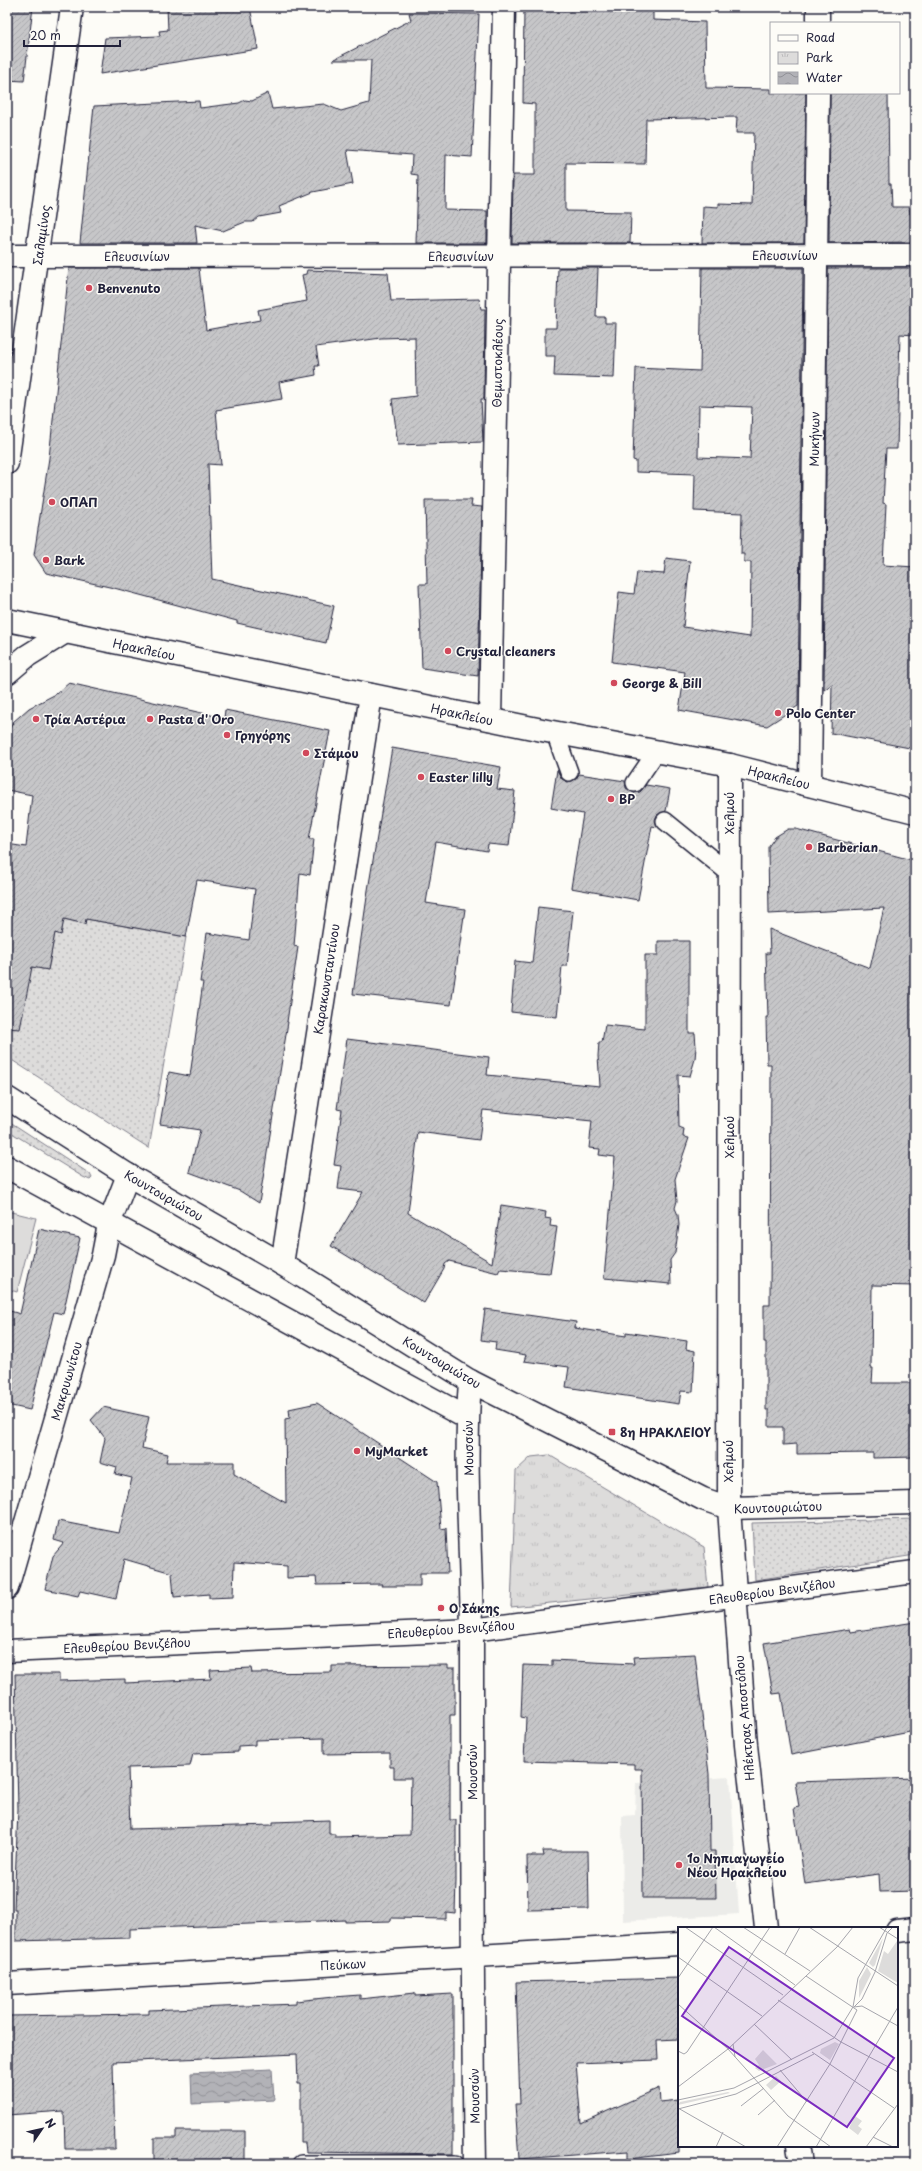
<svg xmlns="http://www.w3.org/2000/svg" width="922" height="2171" font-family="'Playpen Sans',sans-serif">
	<defs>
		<pattern id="grass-dots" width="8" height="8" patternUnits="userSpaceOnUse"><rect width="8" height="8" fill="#dddcdb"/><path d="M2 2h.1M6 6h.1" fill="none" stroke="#bdbcbd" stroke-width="1.8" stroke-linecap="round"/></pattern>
		<pattern id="park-tufts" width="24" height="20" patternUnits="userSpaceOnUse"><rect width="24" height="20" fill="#dddcdb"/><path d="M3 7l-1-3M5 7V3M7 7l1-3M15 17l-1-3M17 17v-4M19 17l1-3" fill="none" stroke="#bdbcbd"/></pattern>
		<pattern id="water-waves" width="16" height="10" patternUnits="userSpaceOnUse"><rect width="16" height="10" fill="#b2b2b7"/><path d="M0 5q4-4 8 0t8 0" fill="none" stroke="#909096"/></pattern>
		<pattern id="building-hatch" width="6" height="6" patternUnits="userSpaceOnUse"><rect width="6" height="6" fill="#c6c6c8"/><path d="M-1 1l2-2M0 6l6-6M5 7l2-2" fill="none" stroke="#aaaaad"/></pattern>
	</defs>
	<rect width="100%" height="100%" fill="#fdfcf7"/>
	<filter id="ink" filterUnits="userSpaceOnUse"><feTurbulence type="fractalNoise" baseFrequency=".025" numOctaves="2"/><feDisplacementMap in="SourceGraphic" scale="8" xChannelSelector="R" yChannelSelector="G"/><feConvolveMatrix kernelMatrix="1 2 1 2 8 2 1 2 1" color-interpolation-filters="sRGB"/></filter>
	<g filter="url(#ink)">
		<polygon fill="#ecece9" points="730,1777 739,1914 623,1921 622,1816 635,1815 636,1783"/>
		<g fill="url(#grass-dots)" stroke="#807f8b">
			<polygon points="64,919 85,924 86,919 186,937 149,1148 7,1057 7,987 32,967 48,970 55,933 61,934"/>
			<polygon points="7,1120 90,1174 92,1178 90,1180 83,1177 7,1130"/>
			<polygon points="915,1519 915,1555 755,1580 752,1523"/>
		</g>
		<polygon fill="url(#park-tufts)" stroke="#807f8b" points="549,1455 704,1547 708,1587 511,1607 516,1471 531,1457"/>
		<polygon fill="#dddcdb" stroke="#807f8b" points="7,1211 36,1218 17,1292 7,1289"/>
		<polygon fill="url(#water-waves)" stroke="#787885" points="272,2069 274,2100 192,2104 191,2073"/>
		<g fill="url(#building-hatch)" stroke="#22223b" fill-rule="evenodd">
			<polygon points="7,7 33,7 24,81 7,80"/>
			<polygon points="167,7 250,7 258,49 100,74 105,38 160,36 159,31 168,30"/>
			<polygon points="524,7 653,7 653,20 705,22 706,88 771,89 771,93 806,93 804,243 702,243 703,206 718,207 718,204 752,205 754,133 736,133 737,117 646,119 645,164 566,163 566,211 631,212 630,243 512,243 513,175 535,175 535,104 523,103"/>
			<polygon points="409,13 479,14 472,157 446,155 445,210 487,211 487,243 416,243 418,175 411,174 412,155 347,150 353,184 313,192 279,206 281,213 259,217 253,222 245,222 223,231 195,225 197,243 80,243 94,106 199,101 200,108 239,103 245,100 252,101 268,93 272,109 324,104 341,111 369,103 371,60 333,60 411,20"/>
			<polygon points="830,93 888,93 889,184 891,184 892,207 909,207 910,214 915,214 915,242 829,243"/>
			<polygon points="69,268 199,268 206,330 260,320 258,310 307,301 302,275 306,274 307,270 388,273 391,301 479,299 481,309 485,309 484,399 481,399 483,442 398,445 392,399 416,396 415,337 381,338 316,347 319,366 315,366 316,375 279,382 282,399 216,410 221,465 208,464 212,579 334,606 326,643 237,623 237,621 114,588 46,573 34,555 49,458"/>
			<polygon points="558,268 598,268 596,317 605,317 605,323 616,323 614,378 554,376 555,356 545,356 545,328 556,328"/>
			<path d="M702 268H803L798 706 767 726 679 710 685 672 612 662 619 592 634 594 637 572 664 574 666 558 690 561 683 627 750 637 751 562H744V554H741L742 513 694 511 695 474 636 472V461L633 460 636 368 700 371ZM699 405 752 407 750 459 698 457Z"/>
			<polygon points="828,268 915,268 915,335 900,334 897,449 886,449 883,503 886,504 883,565 915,567 915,749 831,733 832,684 824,690"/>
			<polygon points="425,500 472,500 471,506 482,507 478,676 422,668 419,584 427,584"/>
			<polygon points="69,683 224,718 225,710 330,731 309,839 314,839 310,875 300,873 294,946 298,947 287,1022 288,1022 259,1203 240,1191 189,1172 200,1130 160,1124 169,1072 190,1076 203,982 200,982 207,933 249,940 255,889 197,880 186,937 86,919 85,924 64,919 61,935 55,933 48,970 32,967 20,1029 7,1028 7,844 26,847 32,795 7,790 7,733 13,722 29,708 56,694"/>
			<polygon points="392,748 501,767 497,789 515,791 509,846 488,844 487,851 436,842 426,903 465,909 451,1005 353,994 368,890"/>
			<polygon points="557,770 562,779 568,782 576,779 579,774 625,781 626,788 634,793 640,792 646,785 670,789 666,811 657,815 655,820 657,827 652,826 638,900 571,888 583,814 551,808"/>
			<polygon points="788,829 796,829 915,861 915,1286 872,1285 871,1368 873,1368 872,1383 915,1383 915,1457 873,1458 873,1453 797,1454 797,1444 783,1445 783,1427 769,1427 769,1410 766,1410 766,1342 764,1342 764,1305 770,1305 771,1064 767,1064 766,1017 768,1017 766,953 770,953 769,929 870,968 884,908 769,914 768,847 775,837"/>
			<polygon points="538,907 573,911 567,966 562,966 557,1017 511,1012 515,961 532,963"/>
			<polygon points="658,941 689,941 689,1033 695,1033 696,1047 695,1059 690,1076 678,1075 679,1127 684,1129 683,1137 689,1138 675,1179 677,1201 675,1208 678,1215 679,1225 675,1253 670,1260 671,1284 604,1278 615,1157 599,1155 600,1149 589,1148 592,1121 483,1110 479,1140 418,1132 408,1213 492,1263 501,1205 546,1212 545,1218 551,1219 550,1226 557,1227 550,1273 500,1269 498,1273 449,1261 445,1264 444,1269 424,1303 331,1246 363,1192 338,1189 341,1166 334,1165 342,1110 337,1109 347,1039 489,1057 487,1075 600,1086 598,1056 599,1042 602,1042 605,1025 645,1029 645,955 658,955"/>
			<polygon points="39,1229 80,1238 63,1314 54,1312 30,1410 7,1405 7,1310 20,1314"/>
			<polygon points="485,1309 576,1322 575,1328 626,1336 626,1332 687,1341 686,1349 695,1351 693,1392 681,1391 679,1404 566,1387 569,1367 524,1361 526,1355 495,1350 496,1342 481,1340"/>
			<polygon points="317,1403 437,1482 441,1529 446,1528 448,1573 420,1573 420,1586 381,1586 382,1584 317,1585 316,1577 287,1578 287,1566 234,1562 233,1597 209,1598 209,1594 174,1597 172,1573 124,1559 116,1599 80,1591 78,1596 45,1589 53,1556 64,1543 54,1540 58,1521 119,1533 132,1478 115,1474 117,1467 100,1462 105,1438 91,1420 103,1407 149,1417 142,1448 168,1454 166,1462 234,1462 234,1474 286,1503 285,1419 290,1418 289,1409"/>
			<polygon points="915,1622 915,1731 791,1755 781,1693 773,1694 764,1643 850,1629 851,1632"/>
			<polygon points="695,1654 709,1774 710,1851 715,1851 716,1898 643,1898 642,1769 634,1769 634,1764 524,1761 526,1718 521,1717 523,1665 552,1666 552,1660 634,1664 633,1657"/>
			<path d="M448 1665V1668H455V1715H450V1820H456V1881L455 1913 446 1912V1919L391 1918V1921L345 1922V1920L130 1929V1938L16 1941V1910H14L18 1809 15 1674H59V1681L125 1679V1683L211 1679 210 1670 251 1668 252 1673 332 1672V1666ZM324 1738V1754L390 1753V1767H394V1778H411L410 1835 335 1837V1834H329V1820L273 1822V1825L130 1829 128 1768 190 1766 193 1754 238 1752V1746L255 1745V1740Z"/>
			<polygon points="915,1778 915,1891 880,1892 879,1874 805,1884 794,1808 799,1807 795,1782"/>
			<polygon points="543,1851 588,1851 589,1909 528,1910 527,1856 544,1856"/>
			<polygon points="679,1978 679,2039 657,2040 658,2060 576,2063 581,2123 659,2088 660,2102 679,2100 679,2153 628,2159 628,2151 519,2159 515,2104 520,2104 516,1982"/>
			<polygon points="415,1993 415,1996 453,1994 453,2154 306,2152 305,2143 301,2143 301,2084 298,2084 297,2054 113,2062 115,2149 65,2149 64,2111 7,2115 7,2016 149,2014 149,2010 296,2004 296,2001 333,1997 360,1995 360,1999"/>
			<polygon points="176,2131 245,2131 245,2164 154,2164 154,2138 176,2138"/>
		</g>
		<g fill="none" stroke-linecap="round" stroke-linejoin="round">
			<g stroke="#22223b" stroke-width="20">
				<g id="service">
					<polyline points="555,733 569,772"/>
					<polyline points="635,783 657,751"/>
					<polyline points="665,821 729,873"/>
					<polyline points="301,2164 455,2164"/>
				</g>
			</g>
			<g stroke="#22223b" stroke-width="25">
				<g id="minor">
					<polyline points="818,23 818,7"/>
					<polyline points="7,256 915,255"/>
					<polyline points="490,719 504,7"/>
					<polyline points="730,765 729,1508 746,1745 766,1928"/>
					<polyline points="810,785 818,93"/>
					<polyline points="7,1098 128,1175 282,1264 470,1381 703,1499 729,1508 915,1503"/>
					<polyline points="7,1167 467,1418"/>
					<polyline points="282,1264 371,695"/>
					<path d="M470 1381C464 1464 471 1549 472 1633 472 1810 472 1987 475 2164"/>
					<polyline points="7,1588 103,1255 109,1224 128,1175"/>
					<polyline points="7,1651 472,1630 915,1572"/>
					<polyline points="798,2146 801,2164"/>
				</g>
			</g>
			<g stroke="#22223b" stroke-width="25">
				<g id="tertiary">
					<polyline points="7,463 72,7"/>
					<polyline points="897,1931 915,1929"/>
					<polyline points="7,1984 679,1944"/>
				</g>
			</g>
			<g stroke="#22223b" stroke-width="25">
				<g id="secondary">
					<polyline points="7,620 547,731 730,765 915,812"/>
					<polyline points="7,673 27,656 64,633"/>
				</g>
			</g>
			<use href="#service" stroke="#fdfcf7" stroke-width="17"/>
			<use href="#minor" stroke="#fdfcf7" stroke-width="22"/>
			<use href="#tertiary" stroke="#fdfcf7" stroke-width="22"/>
			<use href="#secondary" stroke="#fdfcf7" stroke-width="22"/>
		</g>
	</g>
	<g fill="#d1495b" stroke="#fdfcf7" stroke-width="1.5">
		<circle cx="89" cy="288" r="4"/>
		<circle cx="52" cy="502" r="4"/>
		<circle cx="46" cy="560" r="4"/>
		<circle cx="448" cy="651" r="4"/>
		<circle cx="614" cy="683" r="4"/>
		<circle cx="778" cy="713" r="4"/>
		<circle cx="36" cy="719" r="4"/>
		<circle cx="150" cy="719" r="4"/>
		<circle cx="227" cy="735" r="4"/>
		<circle cx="306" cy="753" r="4"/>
		<circle cx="421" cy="777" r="4"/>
		<circle cx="611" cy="799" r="4"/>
		<circle cx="809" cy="847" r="4"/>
		<rect x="608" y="1428" width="8" height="8" rx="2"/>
		<circle cx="357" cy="1451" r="4"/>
		<circle cx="441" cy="1608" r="4"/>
		<circle cx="679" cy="1865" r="4"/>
	</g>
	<g text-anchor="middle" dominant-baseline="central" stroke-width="3" stroke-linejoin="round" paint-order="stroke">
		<g font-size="12" fill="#22223b" stroke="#fdfcf7">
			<text transform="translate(41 235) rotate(-82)">Σαλαμίνος</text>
			<text x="785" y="255">Ελευσινίων</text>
			<text x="137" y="256">Ελευσινίων</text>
			<text x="461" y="256">Ελευσινίων</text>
			<text transform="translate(497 363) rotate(-89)">Θεμιστοκλέους</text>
			<text transform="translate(814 439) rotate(-89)">Μυκήνων</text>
			<text transform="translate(144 649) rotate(12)">Ηρακλείου</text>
			<text transform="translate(462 714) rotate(12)">Ηρακλείου</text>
			<text transform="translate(779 777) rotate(14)">Ηρακλείου</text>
			<text transform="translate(729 813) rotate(-90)">Χελμού</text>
			<text transform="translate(326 979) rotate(-81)">Καρακωνσταντίνου</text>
			<text transform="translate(729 1137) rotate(-90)">Χελμού</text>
			<text transform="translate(164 1195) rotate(30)">Κουντουριώτου</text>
			<text transform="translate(442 1362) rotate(31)">Κουντουριώτου</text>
			<text transform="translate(66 1381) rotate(-74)">Μακρυωνίτου</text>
			<text transform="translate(468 1448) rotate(-91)">Μουσσών</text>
			<text transform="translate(728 1461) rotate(-90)">Χελμού</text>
			<text transform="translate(778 1507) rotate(-2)">Κουντουριώτου</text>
			<text transform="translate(772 1591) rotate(-8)">Ελευθερίου Βενιζέλου</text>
			<text transform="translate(451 1629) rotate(-4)">Ελευθερίου Βενιζέλου</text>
			<text transform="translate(127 1645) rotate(-3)">Ελευθερίου Βενιζέλου</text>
			<text transform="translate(744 1718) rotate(-95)">Ηλέκτρας Αποστόλου</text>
			<text transform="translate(472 1772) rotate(-90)">Μουσσών</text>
			<text transform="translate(343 1964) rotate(-3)">Πεύκων</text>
			<text transform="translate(474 2096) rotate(-91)">Μουσσών</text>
		</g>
		<g font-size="12" font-weight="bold" fill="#22223b" stroke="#fdfcf7" text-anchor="start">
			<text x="97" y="288">Benvenuto</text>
			<text x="60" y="502">ΟΠΑΠ</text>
			<text x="54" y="560">Bark</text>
			<text x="456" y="651">Crystal cleaners</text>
			<text x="622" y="683">George &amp; Bill</text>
			<text x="786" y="713">Polo Center</text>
			<text x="44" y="719">Τρία Αστέρια</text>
			<text x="158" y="719">Pasta d' Oro</text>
			<text x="235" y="735">Γρηγόρης</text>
			<text x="314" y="753">Στάμου</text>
			<text x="429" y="777">Easter lilly</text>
			<text x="619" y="799">BP</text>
			<text x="817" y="847">Barberian</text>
			<text x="620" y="1432">8η ΗΡΑΚΛΕΙΟΥ</text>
			<text x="365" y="1451">MyMarket</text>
			<text x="449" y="1608">Ο Σάκης</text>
			<text x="687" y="1858">1ο Νηπιαγωγείο<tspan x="687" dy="14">Νέου Ηρακλείου</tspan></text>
		</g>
	</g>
	<g transform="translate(678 1927)">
		<rect width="220" height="220" fill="#fdfcf7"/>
		<path d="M85 123 99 137 81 144 77 141 81 138 77 132ZM177 189 184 194 180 199 184 202 180 208 171 201Z" fill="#dddcdb"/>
		<path d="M205 11 197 38 195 40 191 36ZM219 14 220 15V56L200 44 206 24 210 27ZM189 40 193 47 181 71V54ZM157 115 161 117 152 133 142 126 143 122ZM50 165 52 166 0 178 2 175Z" fill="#dddcdb"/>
		<path d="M98 149 103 154 93 163 88 158Z" fill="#dddcdb"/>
		<path fill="none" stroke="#a5a5ac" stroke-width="1" d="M7 0 105 68M36 0 117 58M65 0 132 44M131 0 220 59M201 0 220 12M107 27 122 0M0 30 84 89M0 51 35 0M100 73 163 115 220 145M0 77 50 122 110 189 153 220M176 80 184 72 197 45 209 6 215 0M176 80 184 79 220 99M76 97 114 133M55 117 57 130M0 124 6 127 9 125 92 0M134 125 216 181M102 143 129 175M0 160 50 122 159 20 175 0M0 173 56 161 156 111 175 80 180 51 209 0M63 179 86 161M0 181 68 220M0 182 58 167 136 127M80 188 97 173M195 210 215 220M38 220 45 205M99 220 152 137 179 83 128 49M138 220 220 80M188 220 220 177"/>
		<path fill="#7b2cbf" fill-opacity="0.15" stroke="#7b2cbf" stroke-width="2" d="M51 20 216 131 169 200 4 89Z"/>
		<rect width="220" height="220" fill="none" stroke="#22223b" stroke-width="2"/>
	</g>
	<rect width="922" height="2171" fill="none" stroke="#fdfcf7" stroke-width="24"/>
	<rect x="12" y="12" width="898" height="2147" fill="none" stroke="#22223b" stroke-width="1.5" filter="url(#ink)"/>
	<rect x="770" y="22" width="130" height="72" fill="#fdfcf7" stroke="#a5a5ac"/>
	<rect x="778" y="35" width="20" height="6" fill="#fdfcf7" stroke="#a5a5ac"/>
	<text x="806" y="42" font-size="12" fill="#22223b">Road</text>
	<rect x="778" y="52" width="20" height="12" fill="url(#park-tufts)" stroke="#a5a5ac"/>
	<text x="806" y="62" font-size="12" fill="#22223b">Park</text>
	<rect x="778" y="72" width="20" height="12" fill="url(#water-waves)" stroke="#a5a5ac"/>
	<text x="806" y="82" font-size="12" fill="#22223b">Water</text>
	<g transform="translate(42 2129) rotate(56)" stroke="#fdfcf7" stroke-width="3" paint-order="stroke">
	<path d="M0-3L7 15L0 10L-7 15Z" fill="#22223b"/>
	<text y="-6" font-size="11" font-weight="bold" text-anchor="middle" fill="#22223b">N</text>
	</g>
	<path d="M24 40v6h96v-6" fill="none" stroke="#22223b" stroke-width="2"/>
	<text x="30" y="40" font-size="12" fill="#22223b" stroke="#fdfcf7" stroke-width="3" paint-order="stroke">20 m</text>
</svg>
